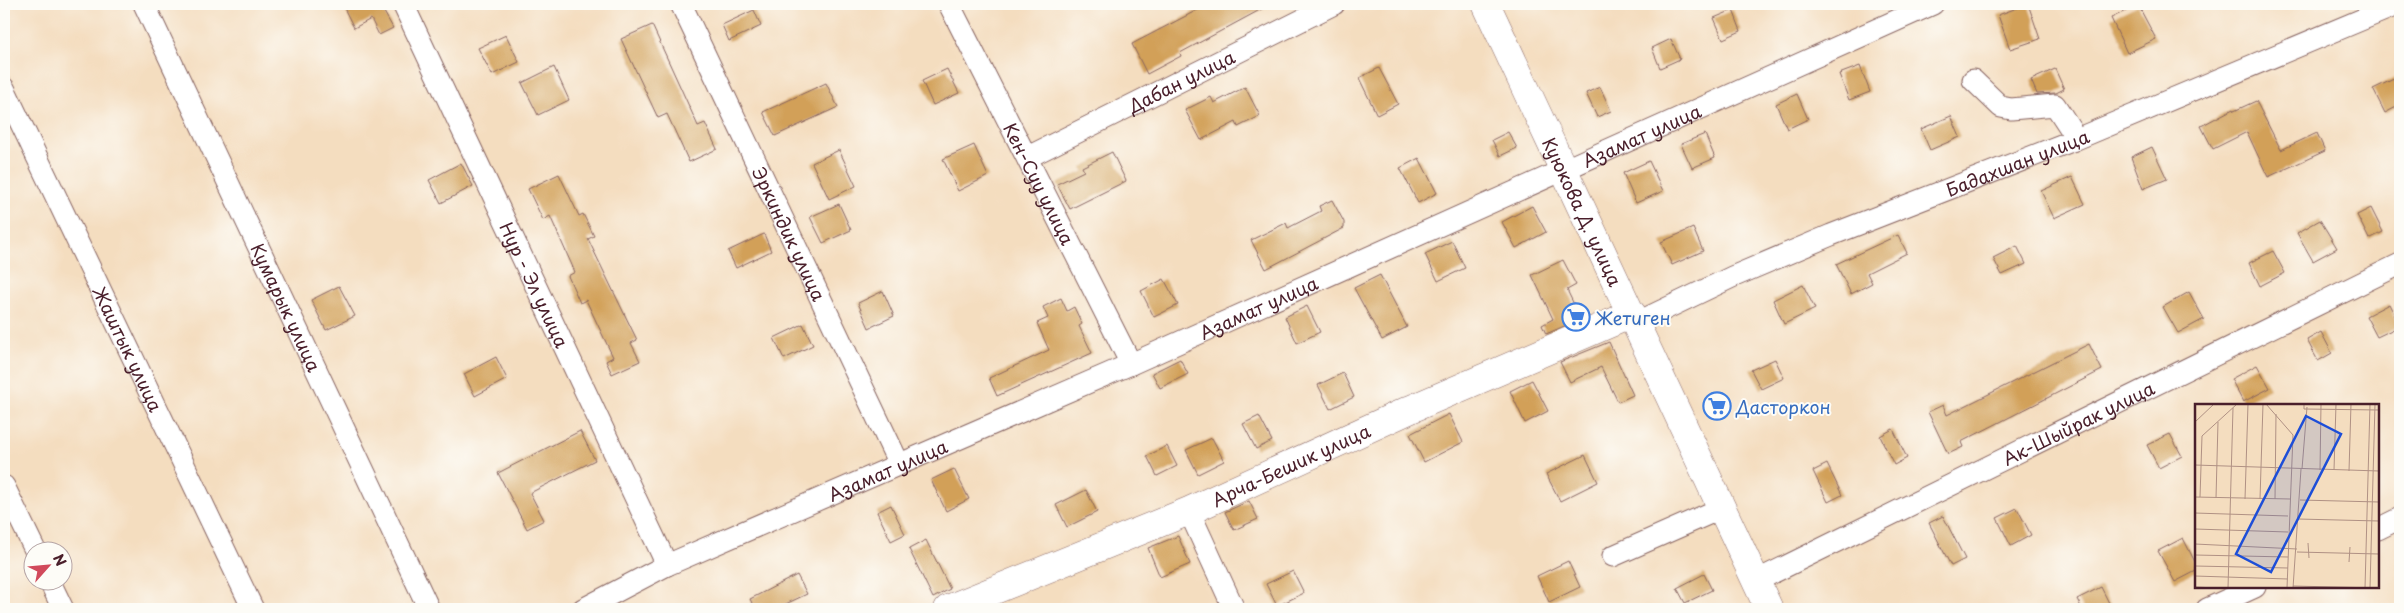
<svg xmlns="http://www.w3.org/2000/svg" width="2404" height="613" font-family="'Playpen Sans',sans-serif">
	<rect width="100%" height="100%" fill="#fdfcf7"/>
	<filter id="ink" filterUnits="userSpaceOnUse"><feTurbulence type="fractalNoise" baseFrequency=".02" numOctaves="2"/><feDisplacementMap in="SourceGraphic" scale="10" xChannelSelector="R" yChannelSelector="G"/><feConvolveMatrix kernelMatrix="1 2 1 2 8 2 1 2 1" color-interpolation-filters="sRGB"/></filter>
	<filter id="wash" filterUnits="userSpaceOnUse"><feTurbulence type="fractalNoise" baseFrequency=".0096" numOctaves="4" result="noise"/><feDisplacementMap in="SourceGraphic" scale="20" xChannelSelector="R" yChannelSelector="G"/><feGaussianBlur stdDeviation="1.12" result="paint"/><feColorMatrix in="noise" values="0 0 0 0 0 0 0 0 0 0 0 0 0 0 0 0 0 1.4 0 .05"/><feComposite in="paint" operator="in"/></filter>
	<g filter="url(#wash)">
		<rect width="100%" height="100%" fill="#f4ddbf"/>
		<g id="blocks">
			<g fill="#d2a059">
				<polygon points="342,4 391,4 391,8 384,12 393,28 379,35 371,19 354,28"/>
				<polygon points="1209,4 1271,4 1180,53 1181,56 1147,74 1132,44"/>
				<polygon points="2028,4 2040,39 2010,49 1998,15"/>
				<polygon points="2138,5 2156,39 2127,53 2111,18"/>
				<polygon points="754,10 761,26 729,41 722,25"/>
				<polygon points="1733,10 1741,31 1723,39 1714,18"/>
				<polygon points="652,25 698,126 705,123 717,149 689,162 667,114 658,118 621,39"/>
				<polygon points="506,35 519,62 492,75 478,48"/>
				<polygon points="1671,39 1680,59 1660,68 1652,48"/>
				<polygon points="1860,66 1870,92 1849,100 1839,74"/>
				<polygon points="554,67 569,100 538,115 522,83"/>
				<polygon points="1379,68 1398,104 1377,115 1359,78"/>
				<polygon points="947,69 959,93 933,105 922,81"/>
				<polygon points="2055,69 2064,89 2056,93 2037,94 2031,80"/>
				<polygon points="2400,76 2400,105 2385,113 2373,89"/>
				<polygon points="826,83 838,107 775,136 763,112"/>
				<polygon points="1245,87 1260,116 1238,127 1236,122 1201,140 1185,110 1211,97 1214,103"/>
				<polygon points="1600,87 1611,111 1597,117 1586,93"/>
				<polygon points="1797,94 1808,119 1787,129 1776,104"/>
				<polygon points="2256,101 2281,150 2317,133 2325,151 2268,177 2247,132 2213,149 2201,126 2233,109 2234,111"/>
				<polygon points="1951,116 1960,137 1930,150 1921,129"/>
				<polygon points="1508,132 1517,148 1500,156 1492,140"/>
				<polygon points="1705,134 1715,158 1692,168 1681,144"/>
				<polygon points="974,145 988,176 958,191 943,159"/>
				<polygon points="2152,147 2167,179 2143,189 2131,157"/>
				<polygon points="839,150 856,186 829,199 812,163"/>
				<polygon points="1112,152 1126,181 1070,209 1057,184 1084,171 1082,167"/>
				<polygon points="1419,158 1437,193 1418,203 1400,168"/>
				<polygon points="1649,161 1663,191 1636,203 1623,173"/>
				<polygon points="461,163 473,186 441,203 429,180"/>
				<polygon points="559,174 579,216 583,214 594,236 588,239 637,340 631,343 640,361 612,374 606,361 613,357 586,300 580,303 568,276 575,272 550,216 543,220 528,189"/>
				<polygon points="2072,177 2085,204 2054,218 2041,191"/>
				<polygon points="1332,200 1344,222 1344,228 1266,269 1251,240 1286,223 1288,228 1321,211 1319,206"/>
				<polygon points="839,204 851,230 823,243 810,217"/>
				<polygon points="1532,206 1546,232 1516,248 1502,222"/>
				<polygon points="2371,208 2383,232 2369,239 2357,215"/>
				<polygon points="2320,220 2337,248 2313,261 2297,233"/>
				<polygon points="1693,228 1703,251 1672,265 1661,242"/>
				<polygon points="764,234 771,251 736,268 728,251"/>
				<polygon points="1898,235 1907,253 1867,273 1872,283 1851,294 1836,264"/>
				<polygon points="1452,241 1465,268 1438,281 1425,254"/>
				<polygon points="2017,246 2026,264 2002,275 1993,258"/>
				<polygon points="2273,251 2285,273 2260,286 2249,263"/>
				<polygon points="1563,260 1576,285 1567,290 1581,319 1546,334 1542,325 1553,319 1532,275"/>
				<polygon points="1380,275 1407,327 1382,340 1354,288"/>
				<polygon points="1164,279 1178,305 1154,317 1141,291"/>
				<polygon points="1803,285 1815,309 1784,324 1773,300"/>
				<polygon points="339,286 355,316 326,330 311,300"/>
				<polygon points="883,291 894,316 869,328 858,303"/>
				<polygon points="2189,292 2204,319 2178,333 2163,307"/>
				<polygon points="1061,298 1067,311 1074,307 1082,324 1079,326 1092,353 997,396 989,378 1049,350 1037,323 1048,318 1043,307"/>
				<polygon points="2389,304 2400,326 2377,337 2366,316"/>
				<polygon points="1307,306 1320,332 1297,343 1285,317"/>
				<polygon points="803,324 813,345 784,359 774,338"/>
				<polygon points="2321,332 2332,353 2318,361 2307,340"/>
				<polygon points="1609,342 1633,395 1618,402 1601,367 1570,382 1560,362"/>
				<polygon points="2089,344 2102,370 1961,442 1963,447 1948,454 1928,412 1943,405 1947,415"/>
				<polygon points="496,357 507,379 475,396 464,374"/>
				<polygon points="1180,359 1188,374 1160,388 1152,373"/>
				<polygon points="1775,359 1784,378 1761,389 1751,370"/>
				<polygon points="2257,365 2270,388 2243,402 2231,379"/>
				<polygon points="1343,373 1354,397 1330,409 1318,385"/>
				<polygon points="1532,380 1548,411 1525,423 1510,391"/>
				<polygon points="1449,414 1463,442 1424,462 1410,434"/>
				<polygon points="1259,416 1272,441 1256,449 1243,424"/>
				<polygon points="1893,429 1907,458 1894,465 1880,436"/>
				<polygon points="580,431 595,460 530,493 544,520 527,529 498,473"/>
				<polygon points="2170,434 2182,456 2159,468 2147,445"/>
				<polygon points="1212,438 1224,461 1198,474 1186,450"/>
				<polygon points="1167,446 1177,466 1157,476 1147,456"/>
				<polygon points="1585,455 1598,482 1560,501 1546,474"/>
				<polygon points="1827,464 1842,495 1828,502 1813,471"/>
				<polygon points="954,469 969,499 946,511 931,480"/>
				<polygon points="1086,490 1097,512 1067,527 1056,505"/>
				<polygon points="1249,501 1258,519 1234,530 1225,512"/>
				<polygon points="891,505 905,534 891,541 877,512"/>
				<polygon points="2017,508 2031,535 2011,546 1997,518"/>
				<polygon points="1943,516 1965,559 1951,566 1929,523"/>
				<polygon points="1178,536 1190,564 1160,577 1148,548"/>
				<polygon points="2183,538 2196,564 2196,571 2175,582 2158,551"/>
				<polygon points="926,540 950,589 933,598 909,549"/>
				<polygon points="1568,561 1580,587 1549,602 1537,576"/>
				<polygon points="1293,571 1304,593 1277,606 1266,584"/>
				<polygon points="1704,574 1712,590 1685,603 1677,588"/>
				<polygon points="797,575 807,594 775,609 755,609 750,599"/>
				<polygon points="2101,587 2112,609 2082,609 2077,599"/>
			</g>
		</g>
	</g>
	<g filter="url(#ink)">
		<use href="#blocks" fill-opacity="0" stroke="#86625f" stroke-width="1"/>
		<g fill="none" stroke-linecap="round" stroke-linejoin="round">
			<g stroke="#86625f" stroke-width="23">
				<g id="minor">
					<path id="s1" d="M144 4 429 609"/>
					<path id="s2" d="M403 4 667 565"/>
					<path id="s3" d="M681 4 899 464"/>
					<path id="s4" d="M949 4 1131 364"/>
					<polyline points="1973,80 2001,107 2011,109 2055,105 2070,128 2074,140"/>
					<path id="s5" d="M4 88 253 609"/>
					<path id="s6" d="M1028 157 1334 4"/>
					<path id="s7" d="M1636 323 1732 277 1831 235 2074 140 2399 4"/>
					<polyline points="4,486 35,550"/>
					<polyline points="1189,511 1234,609"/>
					<polyline points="2378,529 2400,518"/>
					<polyline points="1613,556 1722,508"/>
					<polyline points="49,580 63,609"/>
					<path id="s8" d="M1756 581 2400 264"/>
					<path id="s9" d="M583 609 667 565 1131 364 1933 4"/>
					<polyline points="2207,609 2255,587"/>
				</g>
			</g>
			<g stroke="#86625f" stroke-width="29">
				<g id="tertiary">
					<path id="s10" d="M1486 4 1769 609"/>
					<path id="s11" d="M948 609 1189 511 1411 409 1632 314"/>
				</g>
			</g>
			<use href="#minor" stroke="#fff" stroke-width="21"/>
			<use href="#tertiary" stroke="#fff" stroke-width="28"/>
		</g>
	</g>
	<defs>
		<g id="supermarket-ring" transform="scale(1.4375)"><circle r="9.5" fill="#fdfcf7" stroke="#3f7fe0" stroke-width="1.5"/><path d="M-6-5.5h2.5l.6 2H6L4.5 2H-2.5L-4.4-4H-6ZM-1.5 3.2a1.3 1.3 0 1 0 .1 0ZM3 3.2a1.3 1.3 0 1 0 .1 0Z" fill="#3f7fe0"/></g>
	</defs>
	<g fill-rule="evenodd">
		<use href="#supermarket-ring" x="1576" y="317"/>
		<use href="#supermarket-ring" x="1717" y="406"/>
	</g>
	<g text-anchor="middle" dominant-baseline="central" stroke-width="4" stroke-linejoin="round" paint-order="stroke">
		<g font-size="18" fill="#4a1f2b" stroke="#fdfcf7">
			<text stroke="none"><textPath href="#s6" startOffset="171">Дабан улица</textPath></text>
			<text stroke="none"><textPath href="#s9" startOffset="1160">Азамат улица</textPath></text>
			<text stroke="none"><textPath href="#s7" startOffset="414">Бадахшан улица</textPath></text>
			<text stroke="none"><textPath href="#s4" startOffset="201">Кен-Суу улица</textPath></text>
			<text stroke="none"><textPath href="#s10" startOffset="229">Куюкова Д. улица</textPath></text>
			<text stroke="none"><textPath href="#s3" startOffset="254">Эркиндик улица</textPath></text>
			<text stroke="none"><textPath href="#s2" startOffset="310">Нур - Эл улица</textPath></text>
			<text stroke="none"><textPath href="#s1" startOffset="335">Кумарык улица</textPath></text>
			<text stroke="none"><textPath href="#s9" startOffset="740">Азамат улица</textPath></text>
			<text stroke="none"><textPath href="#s5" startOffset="289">Жаштык улица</textPath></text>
			<text stroke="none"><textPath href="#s8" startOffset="359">Ак-Шыйрак улица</textPath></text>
			<text stroke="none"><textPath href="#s11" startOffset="372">Арча-Бешик улица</textPath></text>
			<text stroke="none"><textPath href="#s9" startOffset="335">Азамат улица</textPath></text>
		</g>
		<g font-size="18" fill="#366cbe" stroke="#fdfcf7" text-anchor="start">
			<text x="1595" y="317">Жетиген</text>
			<text x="1736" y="406">Дасторкон</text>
		</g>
	</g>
	<g transform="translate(2195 404)">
		<rect width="184" height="184" fill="#f4ddbf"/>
		<path fill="none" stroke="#b09184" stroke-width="1" d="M71 0 98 31 92 184M109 0V5L184 6M0 18 19 0M0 61 184 67M107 65 112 3M125 66 126 0M139 66 141 0M154 67 156 0M0 93 95 95M5 93 7 32 42 0M21 94 23 18M50 95 53 0M65 95 68 0M80 95 81 10M105 96 184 98M0 109 93 112M103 115 184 117M0 125 93 128M113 139 114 154M0 140 102 145M102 148 184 150M0 151 93 153M154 158 155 143M0 162 93 164M0 172 93 175M98 182 182 184M0 183 21 184M33 184 38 4M98 184 106 65M170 184 175 0M175 184 180 0"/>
		<path fill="#1d4ed8" fill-opacity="0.15" stroke="#1d4ed8" stroke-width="2.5" d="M111 12 146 30 76 168 41 150Z"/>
		<rect width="184" height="184" fill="none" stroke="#4a1f2b" stroke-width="2.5"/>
	</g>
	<rect width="2404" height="613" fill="none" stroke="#fdfcf7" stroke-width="20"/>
	<g transform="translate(48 566) rotate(63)"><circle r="24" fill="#fdfcf7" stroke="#b5a4a5"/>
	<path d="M0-4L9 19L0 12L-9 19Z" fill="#d1495b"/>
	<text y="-8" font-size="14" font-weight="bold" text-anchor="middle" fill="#4a1f2b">N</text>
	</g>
</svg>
